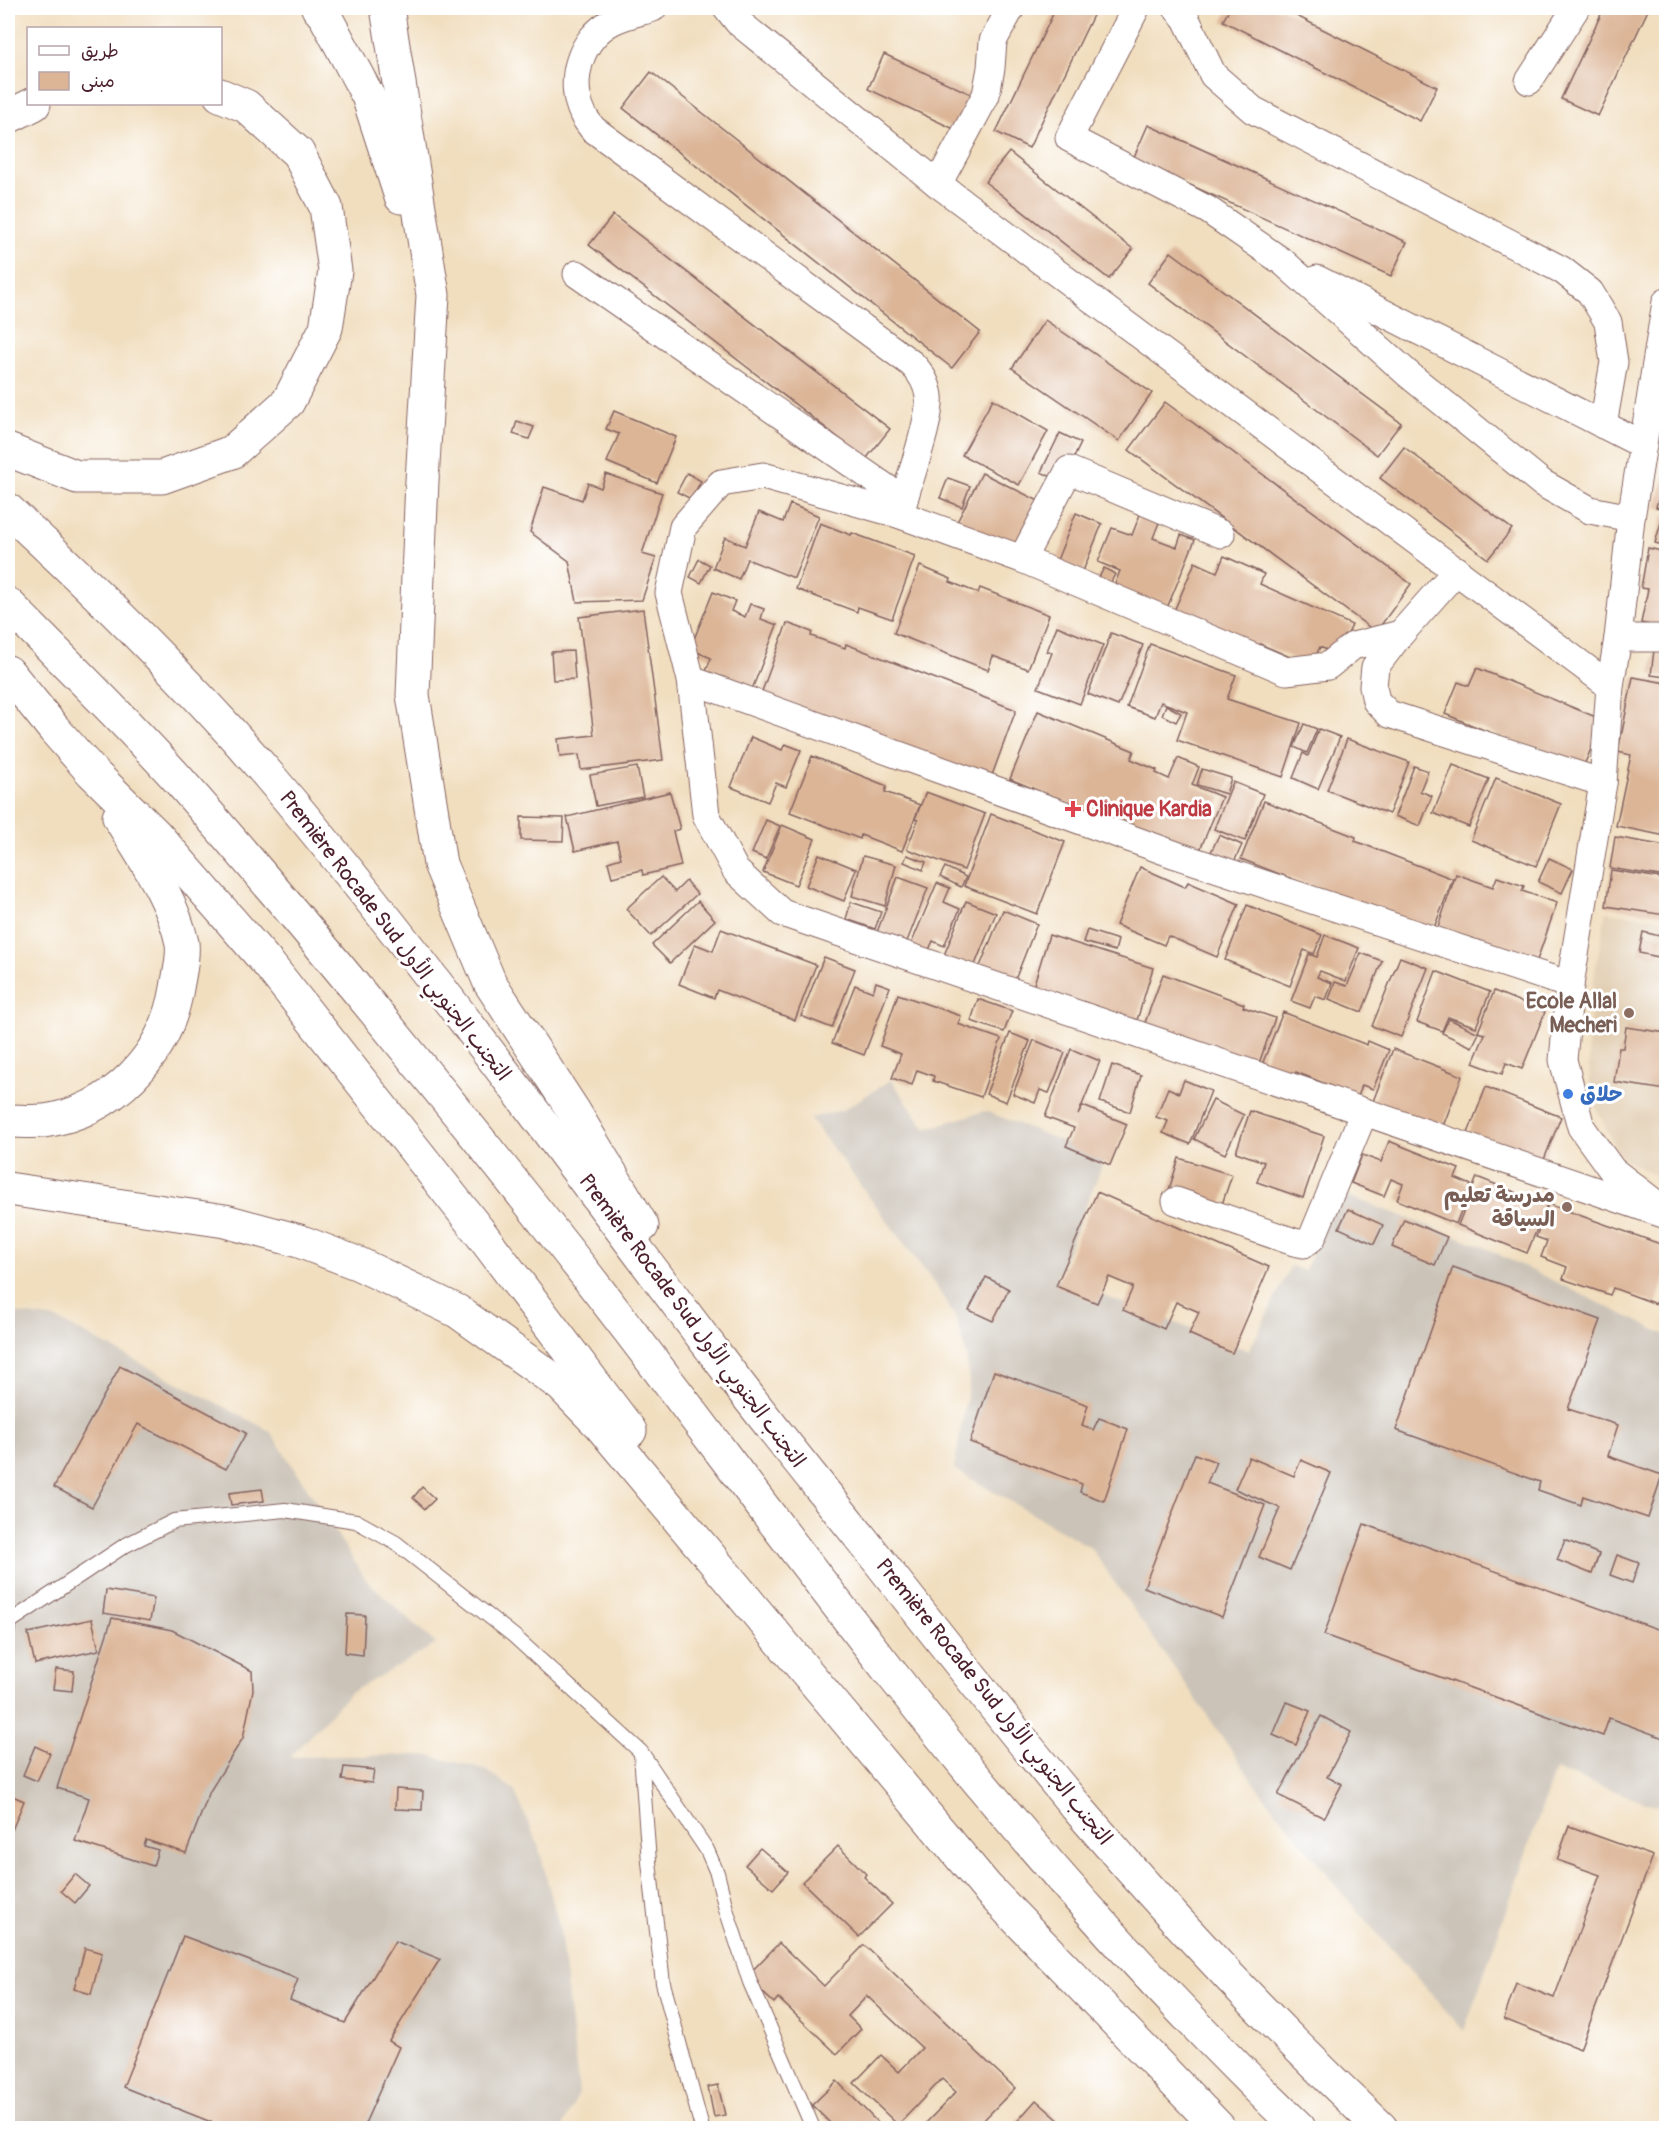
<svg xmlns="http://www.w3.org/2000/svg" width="1674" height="2136" font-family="Pangolin,'Playpen Sans Arabic',sans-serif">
	<rect width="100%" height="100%" fill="#fff"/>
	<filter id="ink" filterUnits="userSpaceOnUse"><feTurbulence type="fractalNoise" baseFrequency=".0167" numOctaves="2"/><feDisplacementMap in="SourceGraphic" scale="12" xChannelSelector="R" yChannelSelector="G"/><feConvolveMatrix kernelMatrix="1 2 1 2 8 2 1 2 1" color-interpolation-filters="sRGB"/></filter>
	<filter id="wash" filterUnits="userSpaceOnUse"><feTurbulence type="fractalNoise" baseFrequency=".008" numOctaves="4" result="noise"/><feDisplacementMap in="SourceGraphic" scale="24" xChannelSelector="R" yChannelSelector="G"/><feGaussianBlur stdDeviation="1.35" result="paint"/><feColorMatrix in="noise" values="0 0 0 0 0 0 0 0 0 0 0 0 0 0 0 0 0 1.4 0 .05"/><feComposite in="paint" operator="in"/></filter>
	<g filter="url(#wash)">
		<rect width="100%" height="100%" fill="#f1debf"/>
		<polygon fill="#e1cdb1" points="1606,912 1666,919 1666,1182 1619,1156 1591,1096 1588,1048 1594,978"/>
		<g fill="#cbc3b8">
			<polygon points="891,1080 926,1129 985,1111 1105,1158 1057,1278 1249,1351 1291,1266 1305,1271 1337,1192 1477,1244 1666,1335 1666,1809 1555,1770 1464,2031 1354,1907 1260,1791 1090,1547 954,1469 969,1383 966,1353 955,1317 936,1286 810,1118 843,1110"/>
			<polygon points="8,1306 15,1313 56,1319 270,1431 367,1581 436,1644 350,1693 290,1757 426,1755 484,1769 514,1790 538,1845 560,1930 579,2093 562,2128 8,2128"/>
		</g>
		<g id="blocks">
			<g fill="#dcb597">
				<polygon points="1056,8 1092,8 1096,9 1029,148 996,132"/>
				<polygon points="1230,8 1281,8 1437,87 1420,121 1223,21"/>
				<polygon points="1604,8 1649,8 1598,116 1561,99"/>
				<polygon points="884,54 973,95 956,130 868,89"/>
				<polygon points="651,72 980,332 952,368 623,108"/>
				<polygon points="1148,125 1407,242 1391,276 1133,159"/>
				<polygon points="1009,152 1133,249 1109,279 985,182"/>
				<polygon points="613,215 890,429 866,459 589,245"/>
				<polygon points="1171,252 1401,423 1377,455 1148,283"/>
				<polygon points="1045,320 1152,393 1119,441 1012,368"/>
				<polygon points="993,399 1048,431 1019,485 962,455"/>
				<polygon points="1165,402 1411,584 1376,632 1129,450"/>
				<polygon points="614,411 676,437 657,483 607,462 619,434 606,429"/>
				<polygon points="517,421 534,427 529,439 513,434"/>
				<polygon points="1060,433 1081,443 1062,482 1041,472"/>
				<polygon points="1404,447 1512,529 1488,559 1380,478"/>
				<polygon points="1666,471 1666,510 1656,507"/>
				<polygon points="687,473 701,481 691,499 677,492"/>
				<polygon points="982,473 1047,505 1021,555 957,522"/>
				<polygon points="606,474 662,493 642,554 656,558 642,600 577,602 569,561 530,532 544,487 582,500 588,483 601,488"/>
				<polygon points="948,478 970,486 962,507 940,498"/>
				<polygon points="790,504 819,516 794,578 747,559 739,579 713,568 725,537 745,546 759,512 783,522"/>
				<polygon points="1141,512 1160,520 1153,538 1177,547 1181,535 1195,540 1165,613 1112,591 1120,571 1098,562 1112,528 1132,535"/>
				<polygon points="1076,513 1102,524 1079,581 1053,570"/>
				<polygon points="1663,516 1666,516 1666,546 1655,543"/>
				<polygon points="820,523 851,535 852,533 915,556 892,619 858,607 857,612 796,589"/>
				<polygon points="1648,548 1666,552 1666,628 1641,623 1648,589 1641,588"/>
				<polygon points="1224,556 1264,574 1260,584 1352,625 1338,655 1320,647 1311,666 1260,644 1258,649 1174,611 1195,562 1217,572"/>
				<polygon points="699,559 710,565 701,583 690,577"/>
				<polygon points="920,566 951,579 950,582 978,593 980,588 1049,615 1028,669 993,656 988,670 894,633"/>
				<polygon points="1104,568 1115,574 1109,586 1097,581"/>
				<polygon points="713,592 735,601 731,611 745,617 750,604 764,609 761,619 777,625 751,692 705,674 711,658 690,649"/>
				<polygon points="643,609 663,760 581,770 579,755 560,757 558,739 594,735 579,617"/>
				<polygon points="787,623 812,632 811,636 845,648 846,644 1016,710 991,778 761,694"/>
				<polygon points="1057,626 1103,645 1080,704 1038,688 1052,653 1047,651"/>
				<polygon points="1111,633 1143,645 1118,706 1088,694"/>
				<polygon points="1150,644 1236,675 1227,699 1301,723 1283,777 1177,740 1187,712 1161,702 1155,717 1127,707"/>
				<polygon points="1654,650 1666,652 1666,677 1651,675"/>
				<polygon points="573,651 575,679 553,680 551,652"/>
				<polygon points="1477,668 1603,720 1582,770 1445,714 1458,682 1469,686"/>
				<polygon points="1633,677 1666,683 1666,836 1616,826 1631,755 1618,752"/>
				<polygon points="1166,705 1181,713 1176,722 1162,715"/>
				<polygon points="1038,711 1134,751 1131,759 1157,770 1156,773 1169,779 1178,758 1199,767 1192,785 1222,797 1197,857 1010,779"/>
				<polygon points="1304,724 1317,729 1307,753 1294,747"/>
				<polygon points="1319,729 1340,737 1318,789 1293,778 1303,753 1308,756"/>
				<polygon points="751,737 782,750 785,744 801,750 786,787 776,783 768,802 731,787"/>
				<polygon points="1347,739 1409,762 1389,814 1327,790"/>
				<polygon points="812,756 887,786 885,792 920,805 902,851 861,835 860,839 790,812"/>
				<polygon points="1453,765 1489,779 1469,827 1433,813"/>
				<polygon points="1414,766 1428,771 1420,791 1432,796 1420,826 1395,816"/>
				<polygon points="637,767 643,797 596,806 590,775"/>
				<polygon points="1202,769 1231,778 1226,794 1197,785"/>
				<polygon points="1496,778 1561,804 1536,866 1471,840"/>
				<polygon points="1233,782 1263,794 1245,841 1214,829"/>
				<polygon points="670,792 680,829 673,831 681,866 643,875 642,870 612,877 608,862 621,858 617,841 575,851 567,817"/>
				<polygon points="926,792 985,814 964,870 907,849 918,820 915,819"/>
				<polygon points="1264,801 1356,837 1355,841 1453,879 1432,933 1241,859"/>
				<polygon points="991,814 1065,842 1037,914 964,886"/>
				<polygon points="521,817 564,818 563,841 521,840"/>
				<polygon points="766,820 780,826 766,859 752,853"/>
				<polygon points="782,825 815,839 796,885 763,872"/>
				<polygon points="1219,835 1242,845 1234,862 1211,852"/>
				<polygon points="1615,837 1666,846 1666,877 1610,868"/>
				<polygon points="819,854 856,869 844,901 806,886"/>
				<polygon points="907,855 926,862 923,870 904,862"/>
				<polygon points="863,856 896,865 885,906 852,896"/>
				<polygon points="1549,858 1573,869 1562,893 1538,882"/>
				<polygon points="945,867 966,877 961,887 940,877"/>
				<polygon points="1140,867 1185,887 1188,882 1239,904 1217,957 1168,936 1164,945 1116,925"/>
				<polygon points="1611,870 1666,879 1665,915 1606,906"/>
				<polygon points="1456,874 1493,887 1497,877 1524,886 1522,891 1557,903 1535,966 1437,930"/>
				<polygon points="661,877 675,892 686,881 697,894 651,936 626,909"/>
				<polygon points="898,877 928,888 906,944 877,932"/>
				<polygon points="937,883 950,888 944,902 960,909 944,946 933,941 926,956 909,949"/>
				<polygon points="698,901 715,920 670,963 652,945"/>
				<polygon points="966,901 996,913 970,977 940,965"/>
				<polygon points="851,902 881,912 875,929 846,919"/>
				<polygon points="1247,905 1322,935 1314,954 1304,950 1290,986 1225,960"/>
				<polygon points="1003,910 1037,924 1011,990 976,976"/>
				<polygon points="721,929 816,965 795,1020 717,990 714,998 679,984 695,944 713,951"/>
				<polygon points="1087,930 1118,940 1115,951 1083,942"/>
				<polygon points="1643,932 1664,937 1659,957 1639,953"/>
				<polygon points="1049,935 1153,968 1134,1030 1030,997"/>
				<polygon points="1325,935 1359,948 1346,981 1320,971 1317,977 1332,983 1326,1000 1315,996 1310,1008 1291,1001 1309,954 1317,957"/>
				<polygon points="1361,953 1382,961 1362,1012 1329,999 1335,982 1347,986"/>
				<polygon points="824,957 855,969 832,1028 801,1016"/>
				<polygon points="1400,957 1428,968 1401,1037 1372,1026"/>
				<polygon points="1436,971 1490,992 1476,1027 1448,1017 1442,1031 1417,1022"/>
				<polygon points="1163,974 1244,1004 1243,1007 1275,1018 1256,1072 1143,1028"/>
				<polygon points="876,982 890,987 864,1055 832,1043 855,985 873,992"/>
				<polygon points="1494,991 1545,1012 1522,1069 1506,1063 1502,1074 1473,1063 1485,1034 1478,1032"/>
				<polygon points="898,994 961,1016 958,1024 1001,1039 981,1097 933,1081 934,1076 917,1070 912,1085 892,1078 901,1054 880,1046"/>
				<polygon points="978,999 1012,1011 1004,1032 971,1021"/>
				<polygon points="1283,1012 1367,1045 1368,1041 1389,1050 1373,1089 1362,1085 1358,1097 1296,1072 1293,1079 1261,1067"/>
				<polygon points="1449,1019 1479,1033 1472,1047 1442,1033"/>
				<polygon points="1626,1027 1666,1033 1666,1090 1614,1082 1619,1048 1623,1048"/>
				<polygon points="1010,1033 1030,1041 1006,1102 986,1094"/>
				<polygon points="1034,1040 1065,1053 1049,1093 1040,1090 1035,1103 1013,1094"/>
				<polygon points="1071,1049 1100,1061 1078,1115 1083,1106 1127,1124 1110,1165 1066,1146 1074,1128 1045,1117"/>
				<polygon points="1393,1049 1462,1076 1442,1129 1372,1104"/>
				<polygon points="1112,1065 1141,1075 1130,1112 1100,1102"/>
				<polygon points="1184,1080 1211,1091 1190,1144 1163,1133 1168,1121 1156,1117 1168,1088 1179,1093"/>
				<polygon points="1486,1087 1561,1117 1541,1167 1465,1141"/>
				<polygon points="1213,1100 1244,1115 1225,1154 1194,1139"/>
				<polygon points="1250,1111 1324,1136 1303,1198 1257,1182 1264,1162 1236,1152"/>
				<polygon points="1389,1141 1459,1169 1455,1178 1471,1185 1456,1224 1397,1200 1403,1184 1391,1179 1384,1196 1351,1183 1362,1155 1381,1162"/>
				<polygon points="1179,1158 1232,1175 1219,1213 1167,1196"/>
				<polygon points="1477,1177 1547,1205 1527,1253 1458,1225"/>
				<polygon points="1097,1192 1269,1267 1232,1353 1189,1334 1199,1312 1176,1302 1164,1329 1123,1310 1133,1287 1109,1277 1097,1303 1056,1286"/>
				<polygon points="1548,1204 1666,1246 1666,1275 1656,1304 1613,1288 1610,1295 1563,1279 1567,1267 1541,1257 1547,1241 1536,1237"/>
				<polygon points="1348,1209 1383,1225 1374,1244 1339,1228"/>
				<polygon points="1404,1219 1447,1237 1435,1265 1392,1247"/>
				<polygon points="1453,1267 1601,1320 1568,1409 1618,1425 1608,1456 1662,1475 1648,1518 1583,1496 1581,1505 1538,1490 1540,1482 1396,1430"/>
				<polygon points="986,1277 1009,1289 993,1321 969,1310"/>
				<polygon points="120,1366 246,1433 226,1469 138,1424 92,1507 54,1487"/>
				<polygon points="994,1371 1088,1405 1082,1426 1093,1430 1099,1418 1128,1429 1104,1501 1080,1492 1082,1484 970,1442"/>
				<polygon points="1195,1454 1216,1462 1207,1483 1265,1505 1222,1617 1144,1587"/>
				<polygon points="1249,1457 1294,1476 1301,1460 1331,1473 1290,1570 1259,1557 1280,1508 1235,1489"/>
				<polygon points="422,1487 435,1499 425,1509 413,1498"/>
				<polygon points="262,1489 264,1501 231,1505 229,1493"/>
				<polygon points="1364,1524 1666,1632 1666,1739 1609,1718 1603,1736 1324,1635"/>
				<polygon points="1565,1540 1599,1554 1592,1574 1557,1560"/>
				<polygon points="1617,1555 1639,1563 1632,1583 1610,1575"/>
				<polygon points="106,1590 154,1598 150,1621 103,1613"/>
				<polygon points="347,1614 365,1615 363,1655 345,1653"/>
				<polygon points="112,1618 172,1630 252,1671 253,1690 243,1738 210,1791 186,1853 146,1840 144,1846 158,1850 153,1866 75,1841 89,1798 57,1788"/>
				<polygon points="92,1619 99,1650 35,1664 28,1633"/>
				<polygon points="56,1669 74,1671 72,1691 53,1689"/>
				<polygon points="1287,1702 1310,1711 1296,1745 1273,1735"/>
				<polygon points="1321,1716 1351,1732 1327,1777 1342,1784 1324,1818 1278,1795"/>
				<polygon points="35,1746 50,1753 37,1781 23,1775"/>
				<polygon points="344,1767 374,1770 372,1783 342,1780"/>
				<polygon points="396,1789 423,1791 422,1810 395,1809"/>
				<polygon points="8,1794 24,1801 12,1830 8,1828"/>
				<polygon points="1569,1826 1653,1856 1580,2049 1504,2019 1516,1983 1554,1998 1600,1875 1557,1860"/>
				<polygon points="838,1846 866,1874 864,1877 892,1904 859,1937 802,1882"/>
				<polygon points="760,1848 788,1872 773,1889 745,1865"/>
				<polygon points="75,1874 89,1886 75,1903 61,1891"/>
				<polygon points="183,1936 298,1979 290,2000 345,2023 395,1941 440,1959 389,2041 399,2047 363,2128 226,2128 123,2087"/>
				<polygon points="779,1943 824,1986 864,1945 1015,2088 976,2128 921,2128 956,2092 942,2079 898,2125 854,2083 881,2055 899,2072 922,2048 867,1996 848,2016 861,2029 837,2054 778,1998 774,2003 746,1977"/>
				<polygon points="85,1948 102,1953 91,1994 74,1989"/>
				<polygon points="837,2081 883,2128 835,2128 812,2105"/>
				<polygon points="718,2085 725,2115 714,2117 708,2087"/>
				<polygon points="1036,2100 1063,2124 1059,2128 1015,2128 1013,2126"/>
			</g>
		</g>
	</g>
	<g filter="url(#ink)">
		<use href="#blocks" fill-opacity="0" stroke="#84625f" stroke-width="1.5"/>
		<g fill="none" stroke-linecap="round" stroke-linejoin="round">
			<g stroke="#84625f" stroke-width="16">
				<g id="service">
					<polyline points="8,1628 11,1621 124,1546 174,1521 285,1510 356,1521 396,1543 514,1636 641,1752 707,1850 717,1873 726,1909 750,1982 813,2128"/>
					<polyline points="641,1754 649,1862 663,1983 702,2128"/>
				</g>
			</g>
			<g stroke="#84625f" stroke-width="29">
				<g id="minor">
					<path d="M653 8C640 12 625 15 613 21 580 38 567 81 583 114 585 119 590 125 593 129L912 364C921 373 927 383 929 396 932 417 910 477 904 500L898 514"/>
					<polyline points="727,8 738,22 938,184 1610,686"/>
					<polyline points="1136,8 1069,138 1208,210 1283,262 1408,374 1542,483 1590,510 1631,518"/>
					<polyline points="1177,8 1186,19 1213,75 1253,110 1562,270 1590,292 1608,322 1614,362 1603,425"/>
					<polyline points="1529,81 1576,8"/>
					<polyline points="938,184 986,95 991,68 993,41 1011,8"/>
					<polyline points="577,274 904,500"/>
					<polyline points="1317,279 1643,445"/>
					<polyline points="1022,559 1069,470 1221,534"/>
					<polyline points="1457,570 1397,638 1375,667 1373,686 1376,701 1389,714 1603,783"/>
					<polyline points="1400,634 1353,646 1328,666 1286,671 1022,559 898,514 763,476 721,483 683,527 669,593 691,680 706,815 736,871 782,913 1666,1215"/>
					<polyline points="1618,638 1666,638"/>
					<polyline points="691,680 1176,855 1570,985"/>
					<polyline points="1176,1201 1294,1242 1304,1244 1312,1238 1364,1112"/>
					<polyline points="1656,1204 1612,1170 1581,1127 1563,1060 1570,985 1603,783 1610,686 1618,638 1631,518 1666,302"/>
				</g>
			</g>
			<g stroke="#84625f" stroke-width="35">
				<g id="motorway">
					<polyline points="318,8 325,16 368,96 401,197"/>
					<polyline points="387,8 433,295 422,481 413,695 440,864 490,983 573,1110 642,1226"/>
					<polyline points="8,117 34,104"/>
					<polyline points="8,450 77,477 162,477 232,452 288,402 326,328 335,271 326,207 298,153 246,106 220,95"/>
					<path d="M8 510C99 594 189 682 270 777 429 964 571 1165 720 1360 771 1428 826 1494 879 1561 945 1645 1011 1729 1080 1811 1175 1922 1275 2028 1381 2128"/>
					<path d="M8 604C64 661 122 717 176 777 311 930 440 1089 566 1249 676 1389 780 1533 890 1672 1017 1833 1152 1987 1299 2128"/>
					<polyline points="8,672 54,729 92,772 156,835 270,966 478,1230 630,1431"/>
					<path d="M8 1121C19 1121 32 1122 44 1121 113 1111 166 1056 177 988 179 975 184 957 182 943 172 897 143 857 119 817"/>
					<polyline points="8,1189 225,1221 299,1241 359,1264 457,1311 561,1385 600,1425 987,1888 1219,2128"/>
				</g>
			</g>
			<use href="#service" stroke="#fff" stroke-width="14"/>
			<use href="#minor" stroke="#fff" stroke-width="27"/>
			<use href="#motorway" stroke="#fff" stroke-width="33"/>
		</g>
	</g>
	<path fill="#e0444e" stroke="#fff" stroke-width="2" d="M1070 800h6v6h6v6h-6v6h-6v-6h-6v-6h6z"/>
	<g fill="#8d6e63" stroke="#fff" stroke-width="2">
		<circle cx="1629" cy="1013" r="6"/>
		<circle cx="1567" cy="1207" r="6"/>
	</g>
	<circle fill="#3f7fe0" stroke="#fff" stroke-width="2" cx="1568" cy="1094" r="6"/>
	<g text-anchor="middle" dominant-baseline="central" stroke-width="6" stroke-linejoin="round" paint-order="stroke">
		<g font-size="21" font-weight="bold" fill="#be3a42" stroke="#fff" text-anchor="start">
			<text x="1086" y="809">Clinique Kardia</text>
		</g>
		<g font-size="21" fill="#4a1f2b" stroke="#fff">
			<text transform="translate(395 936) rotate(52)">Première Rocade Sud التجنب الجنوبي الأول</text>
			<text transform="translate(692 1321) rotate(53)">Première Rocade Sud التجنب الجنوبي الأول</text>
			<text transform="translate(994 1702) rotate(51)">Première Rocade Sud التجنب الجنوبي الأول</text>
		</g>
		<g font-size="21" font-weight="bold" fill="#785e54" stroke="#fff" text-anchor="end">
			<text x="1617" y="1001">Ecole Allal<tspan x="1617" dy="24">Mecheri</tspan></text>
			<text x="1555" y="1195">مدرسة تعليم<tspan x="1555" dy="24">السياقة</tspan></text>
		</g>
		<g font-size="21" font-weight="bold" fill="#366cbe" stroke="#fff" text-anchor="start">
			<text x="1580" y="1094">حلاق</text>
		</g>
	</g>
	<rect width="1674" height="2136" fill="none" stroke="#fff" stroke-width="30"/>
	<rect x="27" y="27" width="195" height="78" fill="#ffffff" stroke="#b7a5aa" stroke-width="1.5"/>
	<rect x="39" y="46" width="30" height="9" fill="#ffffff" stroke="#b7a5aa" stroke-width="1.5"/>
	<text x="81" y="57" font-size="18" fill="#4a1f2b">طريق</text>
	<rect x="39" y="72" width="30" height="18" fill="#dcb597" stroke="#b7a5aa" stroke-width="1.5"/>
	<text x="81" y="87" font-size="18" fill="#4a1f2b">مبنى</text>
</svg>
